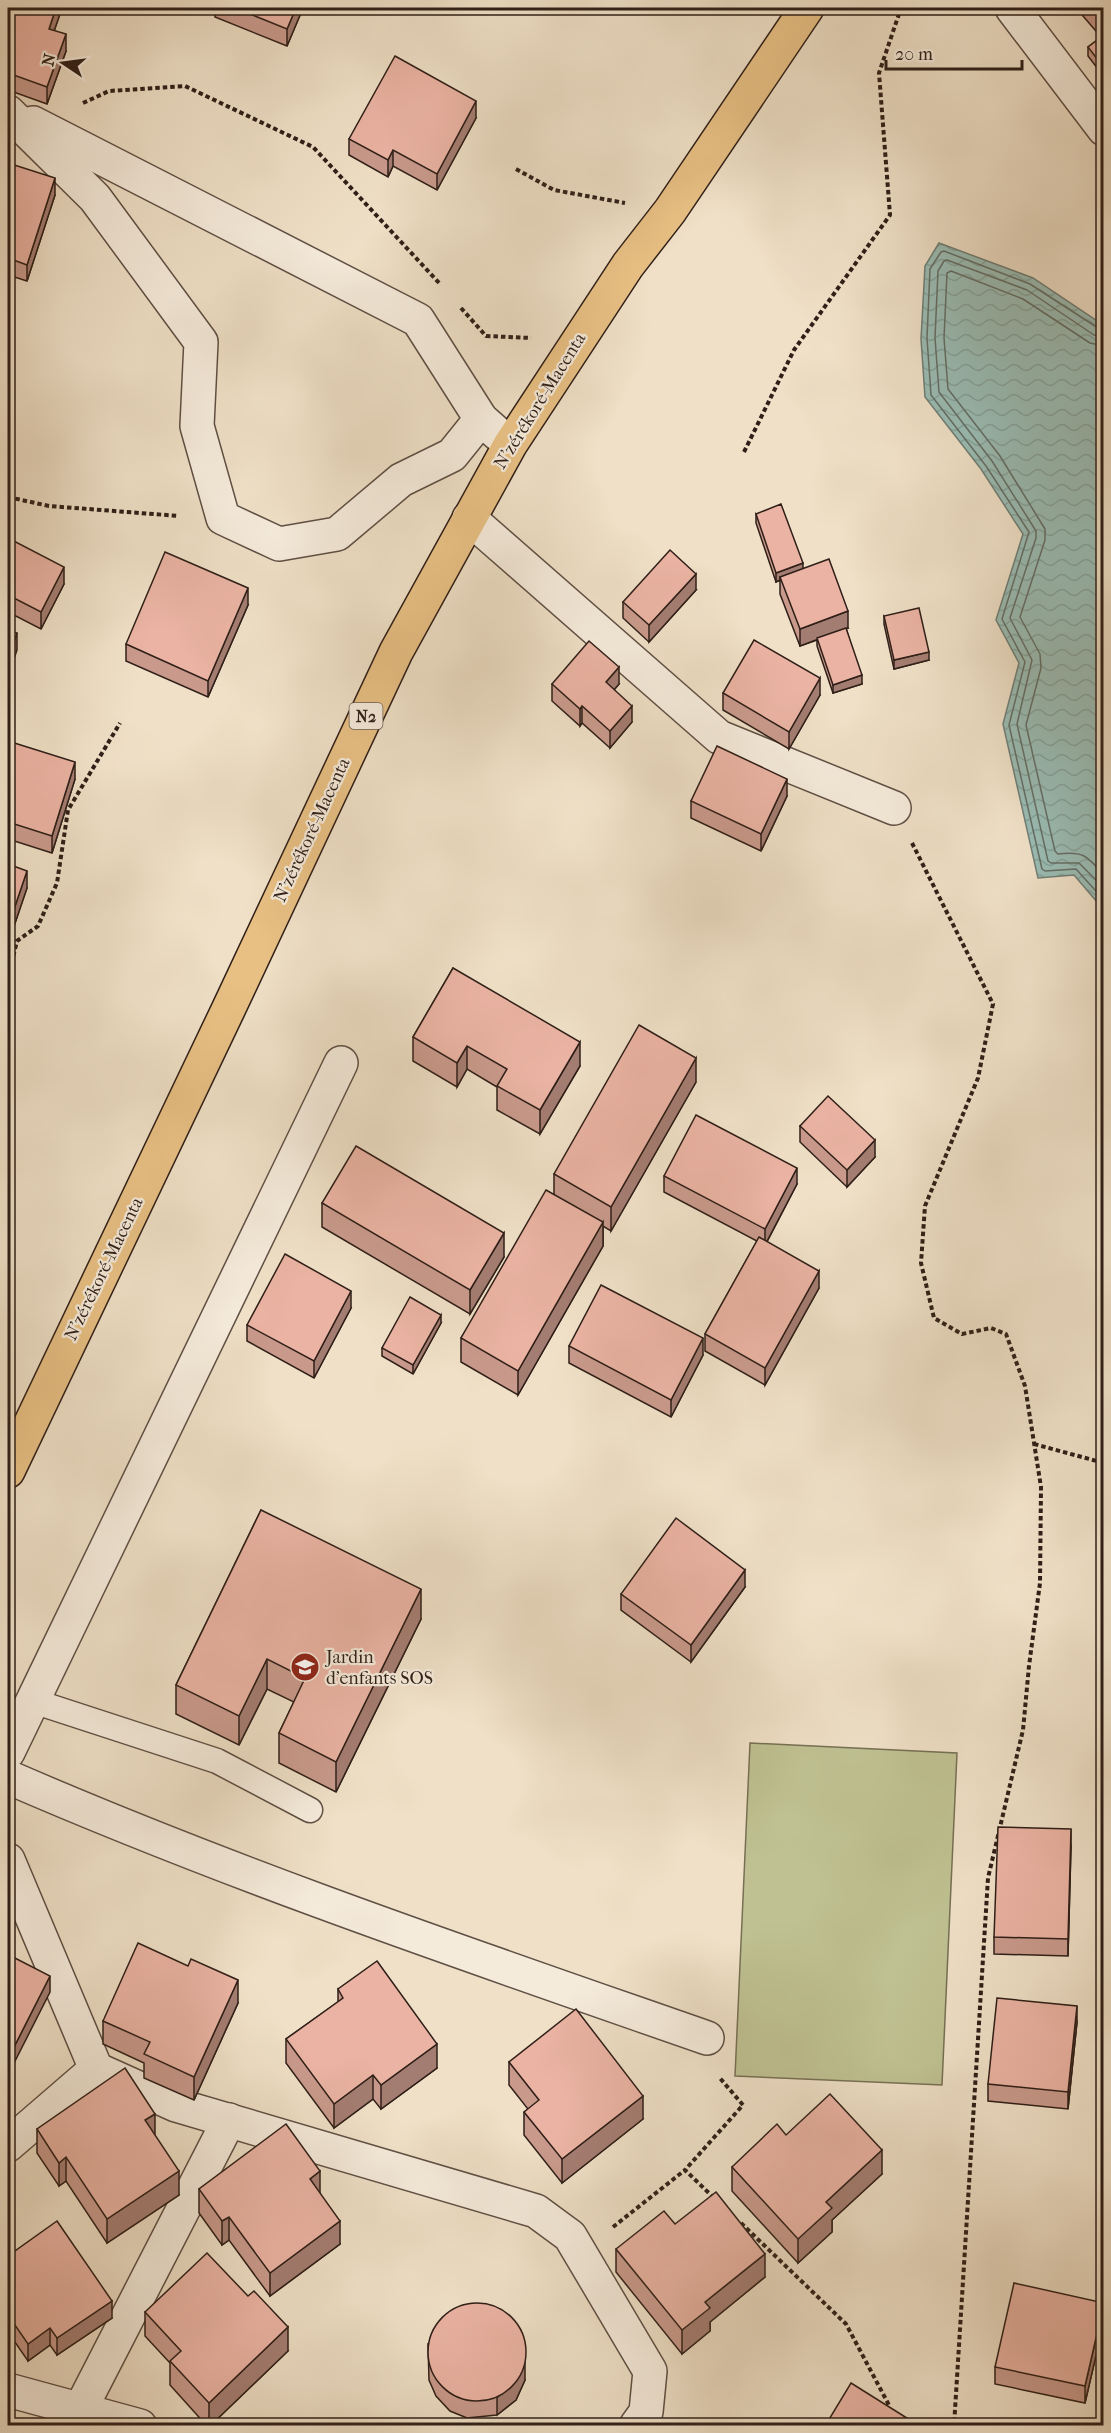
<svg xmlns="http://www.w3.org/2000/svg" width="1111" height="2433" font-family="'IM FELL French Canon',serif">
	<defs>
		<pattern id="water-waves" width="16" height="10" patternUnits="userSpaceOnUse" patternTransform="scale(1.5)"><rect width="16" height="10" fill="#9abdb5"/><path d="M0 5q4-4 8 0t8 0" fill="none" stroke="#85a29b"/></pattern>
	</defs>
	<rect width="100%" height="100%" fill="#efe0c7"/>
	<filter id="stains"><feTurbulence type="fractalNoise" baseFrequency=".00333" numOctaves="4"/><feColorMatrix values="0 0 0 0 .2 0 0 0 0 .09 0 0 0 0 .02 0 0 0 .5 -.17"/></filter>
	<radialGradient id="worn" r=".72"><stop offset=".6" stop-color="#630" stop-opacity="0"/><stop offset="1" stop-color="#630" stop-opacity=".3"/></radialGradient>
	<polygon fill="#bfc192" stroke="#777055" stroke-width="1.5" points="750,1743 957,1753 942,2085 735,2076"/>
	<polygon fill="url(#water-waves)" stroke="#6f7e76" stroke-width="1.5" points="939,243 1033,278 1103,325 1103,909 1074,875 1038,878 1003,724 1019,663 996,620 1023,534 981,469 925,397 921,339 925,266"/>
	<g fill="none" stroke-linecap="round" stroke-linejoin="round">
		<g stroke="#646e66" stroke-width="1.5">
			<polyline points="1104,329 1098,328 1030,284 944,251 941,252 930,269 927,338 931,395 986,466 1029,532 1002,619 1025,662 1009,725 1042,869 1045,871 1076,869 1104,900"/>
			<polyline points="1104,337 1094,335 1027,290 947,260 944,261 938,271 935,338 939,392 992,461 1036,531 1036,538 1010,618 1032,660 1017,724 1048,861 1051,863 1079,863 1104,888"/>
			<path d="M1104 346 1090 343 1023 299 951 271 947 273 944 338 948 389 1000 456 1045 529V540L1020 617 1040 654 1041 668 1026 725 1055 851 1058 854C1084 851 1087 856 1104 875"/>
		</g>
		<g stroke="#5f4f44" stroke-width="27">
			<polyline id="service" points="33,1701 217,1761 310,1810"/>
		</g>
		<g stroke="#5f4f44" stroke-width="36">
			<g id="minor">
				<polyline points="1012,8 1104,129"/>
				<polyline points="8,112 95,198 201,342 197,426 223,518 279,544 337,534 401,480 452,455 481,419"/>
				<polyline points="33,123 418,320 481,419 498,434"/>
				<polyline points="469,518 719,737 894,808"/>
				<polyline points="8,1752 341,1063"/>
				<path d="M8 1777C236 1876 472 1956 707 2038"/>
				<polyline points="8,1860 96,2069 176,2105 536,2211 570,2236 650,2371 646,2412 636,2426"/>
				<polyline points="8,2145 96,2069"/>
				<polyline points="8,2390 140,2426"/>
				<polyline points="80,2410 229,2120"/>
			</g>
		</g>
		<g stroke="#2f1f18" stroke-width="36">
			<polyline id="trunk" points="8,1471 228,1010 396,652 510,445 628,265 670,211 807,8"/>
		</g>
		<g stroke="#2f1f18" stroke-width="4" stroke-dasharray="4.5 3" stroke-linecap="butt">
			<polyline points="83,103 109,91 185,86 313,147 440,284"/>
			<polyline points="516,169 554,190 625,203"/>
			<polyline points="461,308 486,336 531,338"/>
			<polyline points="744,452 794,350 890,215 879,73 901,8"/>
			<polyline points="8,497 49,506 179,516"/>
			<polyline points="912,843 993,1004 978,1078 925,1206 921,1263 934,1318 962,1334 991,1328 1006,1334 1025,1386 1041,1487 1040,1583 1029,1666 1023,1730 988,1878 954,2426"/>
			<polyline points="8,978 17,941 38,926 57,883 68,810 120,723"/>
			<polyline points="1034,1444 1104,1463"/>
			<polyline points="714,2198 685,2170 743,2105 719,2077"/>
			<polyline points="741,2223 846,2324 890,2407"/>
			<polyline points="613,2227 685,2170"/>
		</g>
		<use href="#service" stroke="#f5ebdb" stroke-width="24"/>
		<use href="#minor" stroke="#f5ebdb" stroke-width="33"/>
		<use href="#trunk" stroke="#e8c084" stroke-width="33"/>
	</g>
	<g fill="#c99a8c" stroke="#2f1f18" stroke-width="1.5">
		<polygon points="8,8 62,8 54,31 66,51 47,104 8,90"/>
		<polygon points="215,8 303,8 287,46 215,17"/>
		<polygon points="1077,8 1104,8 1104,77 1088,56 1088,47 1101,37 1077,9"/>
		<polygon points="476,118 437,190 393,166 388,177 349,155 349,139"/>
		<polygon points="8,163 55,195 27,281 8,275"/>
		<polygon points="756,514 803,569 848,628 846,628 862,684 833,693 817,646 817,640 800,646 780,594 780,580 776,582 756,523"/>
		<polygon points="8,538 64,584 41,629 8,612"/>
		<polygon points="696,590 649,642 623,618 623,602"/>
		<polygon points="248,605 208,697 126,661 126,644"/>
		<polygon points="884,616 929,660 894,669 884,624"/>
		<polygon points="552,684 619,684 614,690 632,722 610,748 582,723 580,726 552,701"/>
		<polygon points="723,693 820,695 789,749 723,710"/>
		<polygon points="8,741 75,779 52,853 8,839"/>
		<polygon points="787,796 761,851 691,818 691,801"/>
		<polygon points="8,864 27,888 10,938 8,937"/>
		<polygon points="453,968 580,1066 540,1134 497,1110 497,1087 467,1069 457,1087 413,1061 413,1037"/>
		<polygon points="696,1082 611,1231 603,1226 603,1246 518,1395 461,1362 461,1338 554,1194 554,1174"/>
		<polygon points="800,1126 875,1157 847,1187 800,1142"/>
		<polygon points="664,1176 797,1184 767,1242 819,1288 765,1385 705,1351 705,1334 757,1241 664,1192"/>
		<polygon points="322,1203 504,1257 470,1314 322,1227"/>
		<polygon points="351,1308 314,1378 247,1341 247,1325"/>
		<polygon points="441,1323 413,1374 382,1356 382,1348"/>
		<polygon points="569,1346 703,1355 671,1417 569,1363"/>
		<polygon points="261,1510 421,1619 336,1792 279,1763 279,1733 294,1702 267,1689 239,1745 176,1714 176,1685"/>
		<polygon points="745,1587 691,1662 621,1610 621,1594"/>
		<polygon points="1071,1846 1068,1956 994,1954 994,1937"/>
		<polygon points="338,1989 437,2068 381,2109 373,2099 334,2128 286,2063 286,2039 338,2002"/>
		<polygon points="238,2003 194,2100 144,2078 144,2063 103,2044 103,2021"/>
		<polygon points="1077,2022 1068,2109 988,2101 988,2084"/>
		<polygon points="509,2062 643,2119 562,2183 524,2135 524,2112 528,2109 509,2085"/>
		<polygon points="37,2129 155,2136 179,2195 107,2243 66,2181 59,2186 37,2153"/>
		<polygon points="786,2135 882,2174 832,2220 832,2232 798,2263 732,2191 732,2167"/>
		<polygon points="199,2189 320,2193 340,2244 270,2296 229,2240 222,2245 199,2213"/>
		<polygon points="675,2224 765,2277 710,2322 710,2331 682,2354 616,2272 616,2249"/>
		<polygon points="8,2256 112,2318 57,2355 50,2345 28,2361 8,2332"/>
		<polygon points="1104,2303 1104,2321 1085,2403 995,2384 995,2367"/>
		<polygon points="145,2312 288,2351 210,2426 207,2426 170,2385 170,2363 145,2336"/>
		<polygon points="428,2344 525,2380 516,2400 497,2415 467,2418 450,2411 436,2396 429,2380"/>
	</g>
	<g fill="#a47d72" stroke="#2f1f18" stroke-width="1.5">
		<polygon points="56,8 62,8 49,46 49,29"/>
		<polygon points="296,8 303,8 287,46 287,29"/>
		<polygon points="66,34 66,51 47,104 47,87"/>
		<polygon points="476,101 476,118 437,190 437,174"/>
		<polygon points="393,150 393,166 388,177 388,160"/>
		<polygon points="55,178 55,195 27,281 27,265"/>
		<polygon points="803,563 803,572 780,577 780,580 776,582 776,573"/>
		<polygon points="64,567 64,584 41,629 41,612"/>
		<polygon points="696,574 696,590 649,642 649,625"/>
		<polygon points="248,588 248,605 208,697 208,681"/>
		<polygon points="848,611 848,628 800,646 800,629"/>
		<polygon points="17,633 17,650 8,677 8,660"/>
		<polygon points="929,652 929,660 894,669 894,660"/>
		<polygon points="619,667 619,684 606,699 606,682"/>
		<polygon points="862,675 862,684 833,693 833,685"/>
		<polygon points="820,678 820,695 789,749 789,732"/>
		<polygon points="582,706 582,723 580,726 580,709"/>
		<polygon points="632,706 632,722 610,748 610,731"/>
		<polygon points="75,762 75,779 52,853 52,836"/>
		<polygon points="787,779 787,796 761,851 761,834"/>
		<polygon points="27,871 27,888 10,938 10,921"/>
		<polygon points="580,1042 580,1066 540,1134 540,1110"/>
		<polygon points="467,1046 467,1069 457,1087 457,1063"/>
		<polygon points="696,1058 696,1082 611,1231 611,1207"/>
		<polygon points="875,1140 875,1157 847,1187 847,1170"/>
		<polygon points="797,1168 797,1184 765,1245 765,1229"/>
		<polygon points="603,1222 603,1246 518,1395 518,1371"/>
		<polygon points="504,1233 504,1257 470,1314 470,1290"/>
		<polygon points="819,1271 819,1288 765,1385 765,1368"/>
		<polygon points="351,1291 351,1308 314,1378 314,1361"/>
		<polygon points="441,1315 441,1323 413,1374 413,1365"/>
		<polygon points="703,1338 703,1355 671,1417 671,1400"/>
		<polygon points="745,1570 745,1587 691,1662 691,1645"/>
		<polygon points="421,1589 421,1619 336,1792 336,1762"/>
		<polygon points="267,1659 267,1689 239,1745 239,1716"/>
		<polygon points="1071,1829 1071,1846 1068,1956 1068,1939"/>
		<polygon points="50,1976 50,1992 8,2075 8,2059"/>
		<polygon points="238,1980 238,2003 194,2100 194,2077"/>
		<polygon points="1077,2006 1077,2022 1068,2109 1068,2092"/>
		<polygon points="437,2044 437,2068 381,2109 381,2085"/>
		<polygon points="373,2075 373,2099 334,2128 334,2104"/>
		<polygon points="643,2096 643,2119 562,2183 562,2159"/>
		<polygon points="155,2114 155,2138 145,2120"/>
		<polygon points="882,2150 882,2174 832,2220 832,2232 798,2263 798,2239 826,2202"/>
		<polygon points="66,2157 66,2181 59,2186 59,2163"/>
		<polygon points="179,2171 179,2195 107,2243 107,2219"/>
		<polygon points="320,2171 320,2195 310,2179"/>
		<polygon points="229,2217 229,2240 222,2245 222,2221"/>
		<polygon points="340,2221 340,2244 270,2296 270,2273"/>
		<polygon points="765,2254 765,2277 710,2322 710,2331 682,2354 682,2330 705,2302"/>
		<polygon points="112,2301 112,2318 57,2355 57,2338"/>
		<polygon points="1104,2304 1104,2321 1085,2403 1085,2386"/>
		<polygon points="288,2327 288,2351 210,2426 209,2426 209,2403"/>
		<polygon points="50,2328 50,2345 28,2361 28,2344"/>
		<polygon points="525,2363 525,2380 516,2400 497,2415 497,2398"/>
	</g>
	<g fill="#eab3a3" stroke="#2f1f18" stroke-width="1.5">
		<polygon points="8,8 56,8 49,29 66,34 47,87 8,73"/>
		<polygon points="235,8 296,8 287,29"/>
		<polygon points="1090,8 1104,8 1104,24"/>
		<polygon points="1104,35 1104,68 1088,47"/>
		<polygon points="395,56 476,101 437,174 393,150 388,160 349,139"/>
		<polygon points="8,163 55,178 27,265 8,258"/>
		<polygon points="781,504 803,563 776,573 756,514"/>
		<polygon points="8,538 64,567 41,612 8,595"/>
		<polygon points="670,550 696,574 649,625 623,602"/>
		<polygon points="165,552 248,588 208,681 126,644"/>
		<polygon points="829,559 848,611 800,629 780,577"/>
		<polygon points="919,608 929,652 894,660 884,616"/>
		<polygon points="846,628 862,675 833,685 817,638"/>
		<polygon points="8,630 17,633 8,660"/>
		<polygon points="754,640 820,678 789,732 723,693"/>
		<polygon points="589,641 619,667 606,682 632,706 610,731 582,706 580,709 552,684"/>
		<polygon points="8,741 75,762 52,836 8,822"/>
		<polygon points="717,746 787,779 761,834 691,801"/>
		<polygon points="8,864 27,871 10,921 8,921"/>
		<polygon points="453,968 580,1042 540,1110 497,1086 507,1069 467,1046 457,1063 413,1037"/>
		<polygon points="639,1025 696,1058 611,1207 554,1174"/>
		<polygon points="828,1096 875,1140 847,1170 800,1126"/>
		<polygon points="696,1115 797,1168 765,1229 664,1176"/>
		<polygon points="356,1146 504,1233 470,1290 322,1203"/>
		<polygon points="546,1190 603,1222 518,1371 461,1338"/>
		<polygon points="759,1237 819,1271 765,1368 705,1334"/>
		<polygon points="285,1254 351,1291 314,1361 247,1325"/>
		<polygon points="601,1285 703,1338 671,1400 569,1346"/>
		<polygon points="410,1297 441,1315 413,1365 382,1348"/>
		<polygon points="261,1510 421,1589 336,1762 279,1733 305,1678 267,1659 239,1716 176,1685"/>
		<polygon points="676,1518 745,1570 691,1645 621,1594"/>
		<polygon points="998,1827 1071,1829 1068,1939 994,1937"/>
		<polygon points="138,1943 188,1966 191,1959 238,1980 194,2077 144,2054 150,2042 103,2021"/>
		<polygon points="9,1955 50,1976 8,2059 8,1959"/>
		<polygon points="377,1961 437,2044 381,2085 373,2075 334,2104 286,2039 343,1998 338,1989"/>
		<polygon points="997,1998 1077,2006 1068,2092 988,2084"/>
		<polygon points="576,2009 643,2096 562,2159 524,2112 539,2100 509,2062"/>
		<polygon points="125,2068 155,2114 145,2120 179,2171 107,2219 66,2157 59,2163 37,2129"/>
		<polygon points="830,2094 882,2150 826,2202 832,2208 798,2239 732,2167 777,2124 786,2135"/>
		<polygon points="286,2124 320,2171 310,2179 340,2221 270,2273 229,2217 222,2221 199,2189"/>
		<polygon points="716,2192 765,2254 705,2302 710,2308 682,2330 616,2249 664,2211 675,2224"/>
		<polygon points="57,2221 112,2301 57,2338 50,2328 28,2344 8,2315 8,2256"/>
		<polygon points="207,2253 248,2296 254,2291 288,2327 209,2403 170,2361 181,2351 145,2312"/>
		<polygon points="1014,2283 1104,2303 1085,2386 995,2367"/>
		<circle cx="477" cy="2352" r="49"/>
		<polygon points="851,2383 918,2425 918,2426 825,2426"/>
		<polygon points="705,2421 709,2426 699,2426"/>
	</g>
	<defs>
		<g id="school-disc" transform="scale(1.5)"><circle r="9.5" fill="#8f2418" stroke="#f5ebdb"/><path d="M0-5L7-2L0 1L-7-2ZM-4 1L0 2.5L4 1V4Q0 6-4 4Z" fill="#fff"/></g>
	</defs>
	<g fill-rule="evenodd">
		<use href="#school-disc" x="305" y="1667"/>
	</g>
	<g text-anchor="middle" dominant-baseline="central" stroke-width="4.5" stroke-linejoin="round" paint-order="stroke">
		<rect fill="#f5ebdb" stroke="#6a5c52" stroke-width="1.5" x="349.5" y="703" width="33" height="26" rx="4.5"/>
		<g font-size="16" font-weight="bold" fill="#2f1f18">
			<text x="366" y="716">N2</text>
		</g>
		<g font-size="18" fill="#2f1f18" stroke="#f5ebdb">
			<text transform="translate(540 401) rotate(-58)">N'zérékoré-Macenta</text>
			<text transform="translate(312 830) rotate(-65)">N'zérékoré-Macenta</text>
			<text transform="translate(104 1269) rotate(-64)">N'zérékoré-Macenta</text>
		</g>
		<g font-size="18" fill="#2f1f18" stroke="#f5ebdb" text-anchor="start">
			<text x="326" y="1657">Jardin<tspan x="326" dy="21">d'enfants SOS</tspan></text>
		</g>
	</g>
	<rect width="1111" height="2433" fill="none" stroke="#efe0c7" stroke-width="30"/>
	<rect x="9" y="9" width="1093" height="2415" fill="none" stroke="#2f1f18" stroke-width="3"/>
	<rect x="15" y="15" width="1081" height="2403" fill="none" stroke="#2f1f18" stroke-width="1.5"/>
	<g transform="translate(63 63) rotate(283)" stroke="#f5ebdb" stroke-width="4.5" paint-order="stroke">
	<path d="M0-4.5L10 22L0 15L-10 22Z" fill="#2f1f18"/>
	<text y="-9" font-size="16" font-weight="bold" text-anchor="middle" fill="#2f1f18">N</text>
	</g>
	<path d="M886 60v9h136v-9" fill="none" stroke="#2f1f18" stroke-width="3"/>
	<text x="895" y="60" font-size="18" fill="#2f1f18" stroke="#f5ebdb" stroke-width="4.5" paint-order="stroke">20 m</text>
	<rect width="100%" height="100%" filter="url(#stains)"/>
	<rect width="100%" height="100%" fill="url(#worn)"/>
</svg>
